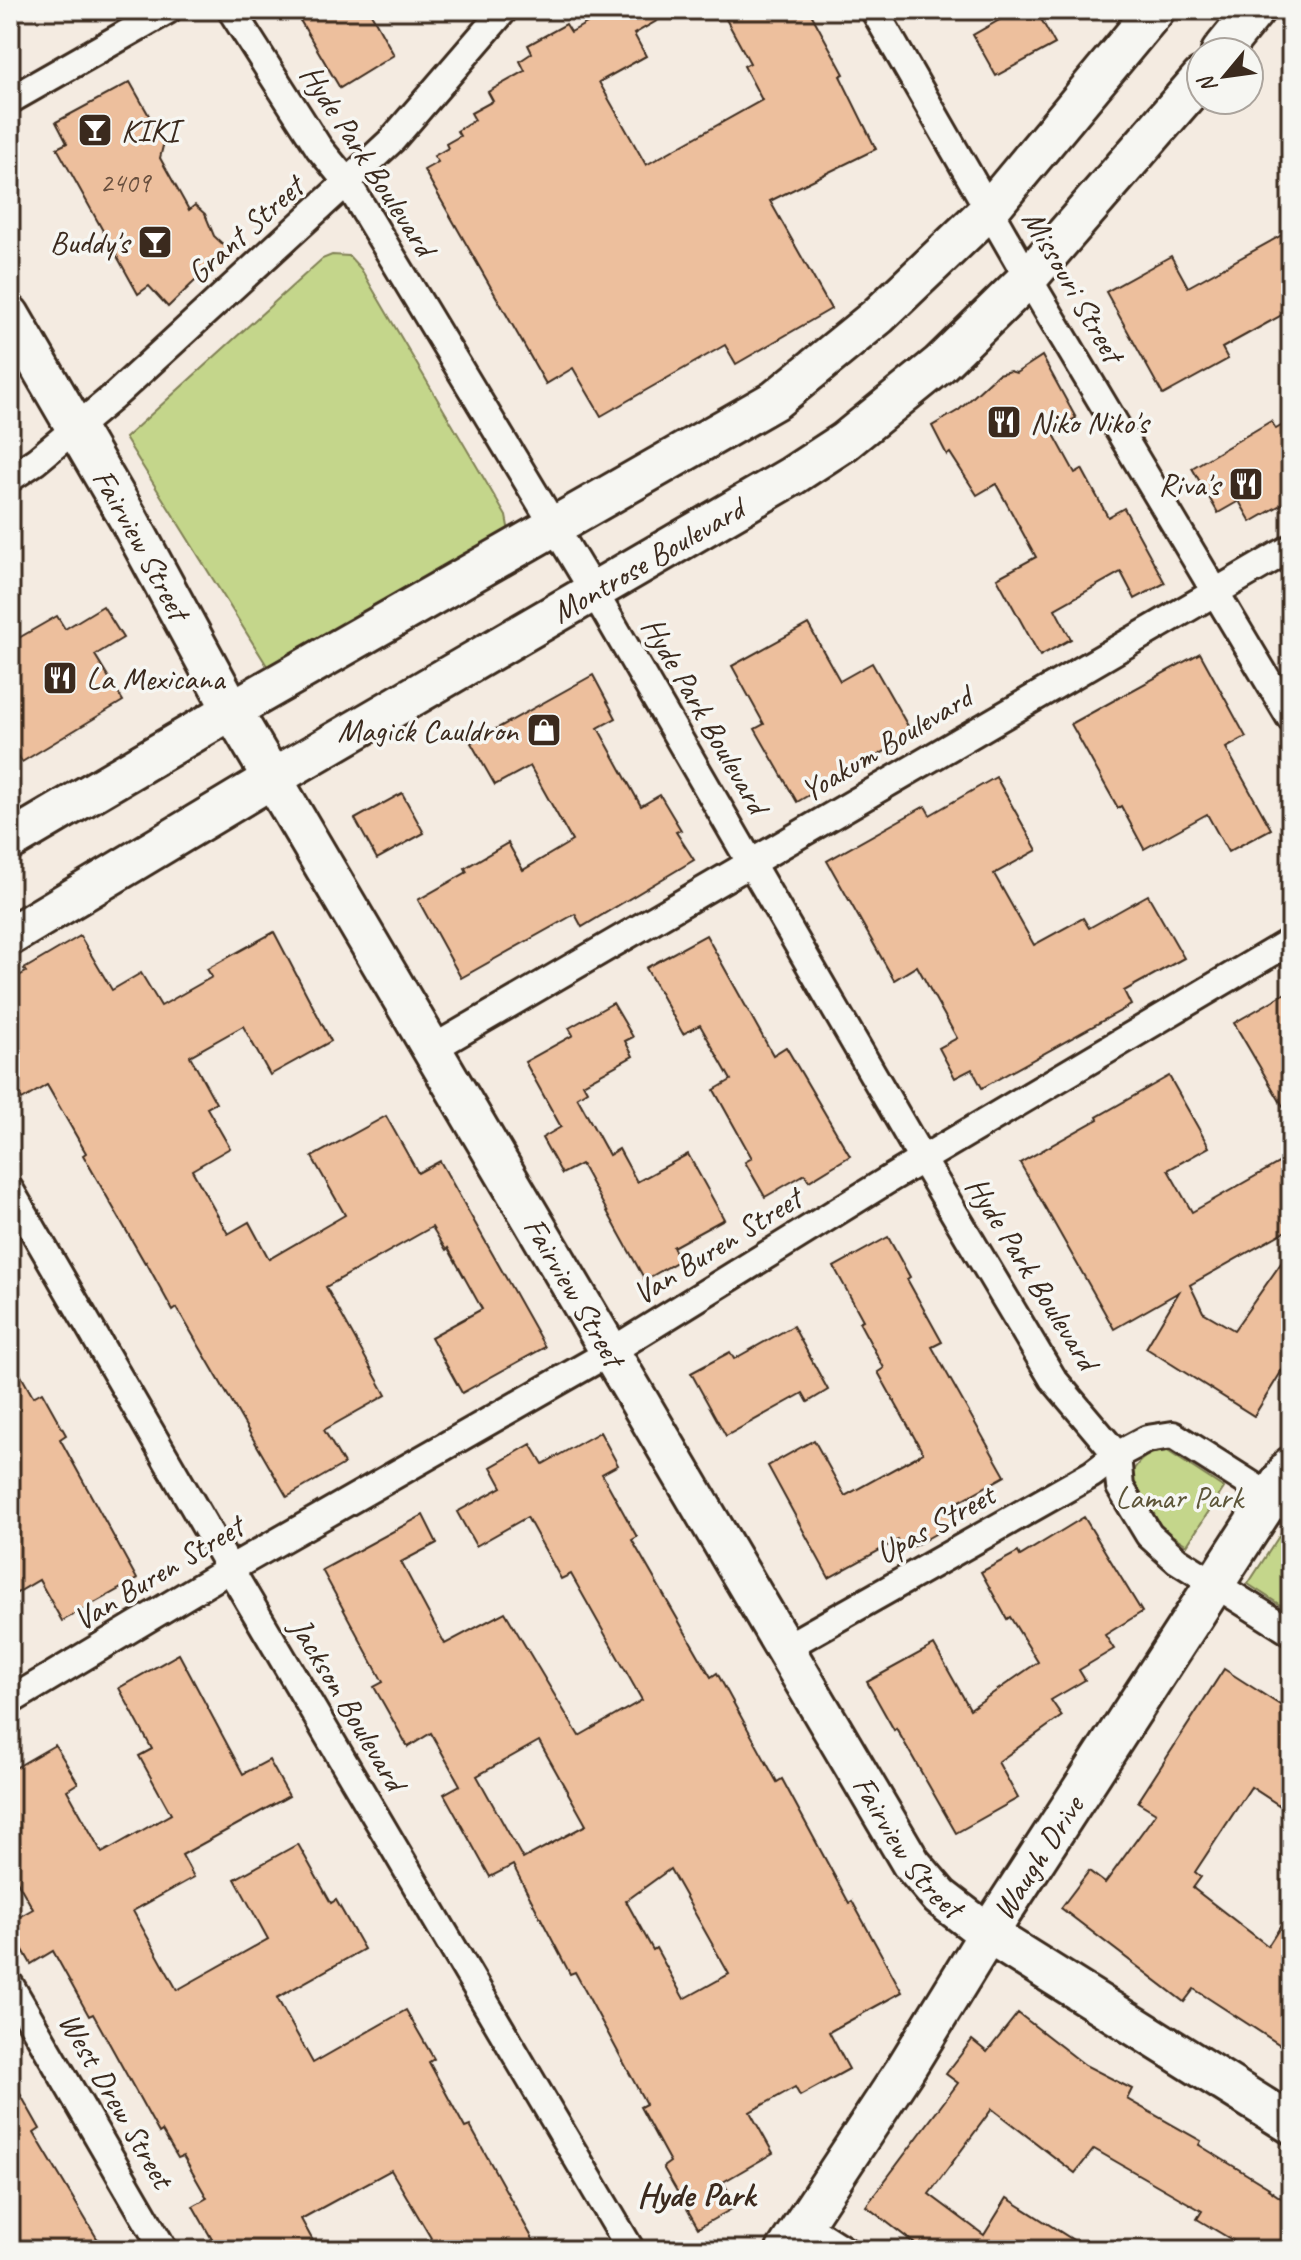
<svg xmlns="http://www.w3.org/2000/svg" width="1301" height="2260" font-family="Caveat,sans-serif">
	<rect width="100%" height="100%" fill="#f4ebe1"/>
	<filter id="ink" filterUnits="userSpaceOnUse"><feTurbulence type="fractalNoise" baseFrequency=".0125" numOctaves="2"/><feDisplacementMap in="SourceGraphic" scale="16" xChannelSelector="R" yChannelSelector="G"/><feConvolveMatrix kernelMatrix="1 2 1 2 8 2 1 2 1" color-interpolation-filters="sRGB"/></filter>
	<g filter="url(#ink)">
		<g fill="#c4d68b" stroke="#808054" stroke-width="2">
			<polygon points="332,255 349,256 361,269 506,516 509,532 269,669 125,438 322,259"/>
			<path d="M1166 1450 1224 1488 1187 1545 1158 1526 1129 1481C1134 1463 1147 1452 1166 1450Z"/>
			<polygon points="1285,1527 1291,1531 1291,1612 1248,1584"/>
		</g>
		<g fill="#edbf9d" stroke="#3b2a1e" stroke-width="2" fill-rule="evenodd">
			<polygon points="294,10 369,10 394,55 340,88"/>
			<polygon points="610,10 676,10 634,34 646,56 599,82 646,165 762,100 744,66 750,63 721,10 809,10 844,74 840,76 876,149 770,201 831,309 736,364 725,345 601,416 573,368 546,384 424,170 438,162 434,156 448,148 446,144 460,136 457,131 475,120 471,113 493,101 488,92 525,71 520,61 532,53 528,45 566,24 571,32"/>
			<polygon points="1017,10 1036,10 1055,44 996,76 973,35"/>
			<polygon points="130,82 164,142 160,158 189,210 195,205 205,214 214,236 228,249 168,307 149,286 138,294 57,148 67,143 56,122"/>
			<polygon points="1291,230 1291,310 1222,348 1228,359 1163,395 1106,292 1171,256 1188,287"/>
			<polygon points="1042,356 1076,418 1052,431 1075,473 1082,469 1108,517 1124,508 1165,583 1135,599 1121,572 1055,609 1071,639 1040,656 997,578 1036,557 996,484 977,495 950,453 947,455 932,426 959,410 998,374 1010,371 1016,373"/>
			<polygon points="1291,420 1291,499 1251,522 1239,501 1218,513 1192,468 1271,421 1276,429"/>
			<polygon points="103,606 123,638 95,655 123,701 22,762 10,742 10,643 57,616 65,629"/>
			<polygon points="808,624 840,681 872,663 913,735 797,802 755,729 764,724 732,666"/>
			<polygon points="1200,653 1246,737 1226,748 1271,829 1228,852 1207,814 1144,849 1121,806 1118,808 1071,724"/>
			<polygon points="593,675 616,718 598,728 641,806 660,795 681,830 676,832 694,860 582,927 575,914 461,978 418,900 467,872 465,868 508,843 523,870 572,841 530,766 495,785 471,743"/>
			<polygon points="996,777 1037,850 994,874 1034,945 1083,918 1089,928 1148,895 1184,958 1124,991 1131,1005 982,1088 972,1069 955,1078 939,1048 957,1038 917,966 894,980 827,861 925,806 930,815"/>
			<polygon points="402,793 424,833 377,859 355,819"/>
			<polygon points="274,932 331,1041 270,1075 243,1026 190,1056 216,1103 207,1108 230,1148 192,1170 228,1234 249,1222 269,1259 345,1215 312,1157 386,1116 418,1173 440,1161 545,1347 462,1393 431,1337 482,1309 448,1248 446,1250 432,1227 326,1287 386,1395 324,1430 344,1464 287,1497 177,1308 173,1311 146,1262 145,1263 83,1155 86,1153 47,1085 22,1100 10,1080 10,981 26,972 24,969 80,936 112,990 141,973 161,1006 212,977 207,969"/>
			<polygon points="706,935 773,1055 786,1047 850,1156 809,1181 805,1174 765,1197 745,1162 752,1158 714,1090 731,1080 700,1025 683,1034 646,968"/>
			<polygon points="1291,990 1291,1120 1234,1023"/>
			<polygon points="613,1003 633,1037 625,1041 633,1056 583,1084 587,1091 577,1097 609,1155 619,1149 637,1182 688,1154 724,1219 673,1247 680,1260 645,1280 581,1164 562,1174 542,1138 561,1127 525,1062 573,1035 569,1028"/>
			<polygon points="1169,1076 1209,1147 1168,1170 1192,1212 1291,1156 1291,1228 1190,1285 1203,1312 1234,1330 1291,1249 1291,1356 1254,1416 1146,1348 1179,1292 1114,1329 1020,1163 1098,1119 1097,1117"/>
			<polygon points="888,1237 910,1277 907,1279 942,1342 932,1347 1005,1476 951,1506 960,1520 905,1551 898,1540 829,1578 768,1466 814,1440 845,1496 923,1453 878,1372 884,1368 859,1322 863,1320 834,1267"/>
			<polygon points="793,1326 828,1390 808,1402 803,1393 726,1436 691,1373 730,1352 734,1359"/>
			<polygon points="10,1356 33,1397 42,1392 66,1435 60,1439 137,1579 62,1621 39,1580 10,1597"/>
			<path d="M600 1432 618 1465 602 1474 637 1537 632 1540 711 1677 717 1673 777 1782 782 1779 849 1903 852 1901 902 1992 829 2032 849 2069 800 2096 795 2087 750 2112 773 2153 723 2182 737 2206 698 2228 663 2167 670 2162 640 2107 646 2104 575 1972 570 1974 513 1865 490 1877 444 1794 460 1785 431 1733 408 1747 374 1687 383 1682 322 1570 423 1515 437 1543 401 1562 445 1644 505 1612 579 1736 642 1700 571 1574 561 1579 527 1517 476 1546 457 1512 502 1487 491 1467 531 1444 543 1464ZM539 1741 586 1825 523 1859 477 1776ZM670 1869 729 1974 684 1999 656 1948 653 1950 626 1901Z"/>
			<polygon points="1084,1517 1142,1612 1105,1635 1114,1649 1079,1670 1085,1680 1051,1700 1062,1716 998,1762 1018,1798 956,1833 896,1728 894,1730 867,1682 934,1645 970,1709 1038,1662 1010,1617 1007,1619 981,1572 1018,1552 1020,1556"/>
			<polygon points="179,1654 243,1774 269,1760 289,1796 182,1855 194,1877 133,1911 177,1990 268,1939 235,1879 298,1844 331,1903 336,1900 364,1949 277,1998 313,2063 406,2010 434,2059 429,2062 465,2128 470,2126 539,2250 438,2250 391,2170 301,2219 318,2250 218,2250 193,2206 207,2198 183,2156 178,2158 162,2131 159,2133 93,2014 89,2016 53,1951 31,1964 10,1927 10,1922 33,1909 10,1869 10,1771 55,1745 78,1783 67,1790 102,1853 171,1814 139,1756 152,1749 119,1688"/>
			<polygon points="1224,1669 1291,1712 1291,1813 1251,1787 1195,1872 1201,1877 1193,1888 1268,1946 1291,1910 1291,2052 1194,1989 1184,2002 1061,1908 1089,1871 1105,1883 1156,1813 1138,1802"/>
			<polygon points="1018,2013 1085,2065 1132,2089 1127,2099 1201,2141 1199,2145 1269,2188 1268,2189 1291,2205 1291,2250 1249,2250 1197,2219 1202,2211 1094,2149 1075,2173 992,2109 929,2194 984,2235 1007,2198 1089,2250 923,2250 866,2206 958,2083 946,2074 972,2040 987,2052"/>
			<polygon points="10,2076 40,2129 34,2133 104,2250 10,2250"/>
		</g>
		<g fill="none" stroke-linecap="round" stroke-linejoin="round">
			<g stroke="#3b2a1e" stroke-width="32">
				<g id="street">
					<polyline points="231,10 319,148 347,182 594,592 922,1159 1053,1379 1117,1455 1120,1487 1149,1535 1177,1560 1291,1632"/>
					<polyline points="874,10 1028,278 1291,719"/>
					<polyline points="10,100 168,10"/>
					<polyline points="10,478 36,461 113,397 347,182 392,140 504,10"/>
					<polyline points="432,1049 1291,548"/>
					<polyline points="10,1190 230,1569 631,2250"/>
					<polyline points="783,1649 1092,1474 1117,1455 1147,1439 1173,1435 1291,1510"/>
					<polyline points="10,1701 230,1569 610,1352 891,1178 1291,941"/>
					<polyline points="10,1985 164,2250"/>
					<polyline points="803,2224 844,2250"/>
				</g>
			</g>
			<g stroke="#3b2a1e" stroke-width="44">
				<g id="secondary">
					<polyline points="1221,52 1255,10"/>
					<path id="s1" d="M10 315 128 518 232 710 911 1863 940 1897 988 1934 1291 2124"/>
					<polyline points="10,841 232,710 775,400 878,316 989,210 1155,10"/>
					<path id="s2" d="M10 936 273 778 792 476 844 442 940 364 1028 278 1201 78"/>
					<path id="s3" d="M786 2250 904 2071 988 1934 1291 1466"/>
				</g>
			</g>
			<use href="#street" stroke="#f6f6f2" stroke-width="26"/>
			<use href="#secondary" stroke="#f6f6f2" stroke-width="38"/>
		</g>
	</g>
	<defs>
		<g id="bar-square" transform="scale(1.8)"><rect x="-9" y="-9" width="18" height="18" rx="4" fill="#3b2a1e" stroke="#f6f6f2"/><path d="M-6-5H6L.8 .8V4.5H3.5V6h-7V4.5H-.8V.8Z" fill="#fff"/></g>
		<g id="restaurant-square" transform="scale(1.8)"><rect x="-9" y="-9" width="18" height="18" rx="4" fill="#3b2a1e" stroke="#f6f6f2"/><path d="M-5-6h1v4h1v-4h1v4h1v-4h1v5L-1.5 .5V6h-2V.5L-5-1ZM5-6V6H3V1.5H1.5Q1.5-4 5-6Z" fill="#fff"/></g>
		<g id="shop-square" transform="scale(1.8)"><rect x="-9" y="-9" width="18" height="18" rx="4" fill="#3b2a1e" stroke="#f6f6f2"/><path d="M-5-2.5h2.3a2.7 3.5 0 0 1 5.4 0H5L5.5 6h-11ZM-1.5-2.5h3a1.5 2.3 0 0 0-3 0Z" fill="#fff"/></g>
	</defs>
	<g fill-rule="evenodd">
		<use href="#bar-square" x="95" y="130"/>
		<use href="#bar-square" x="155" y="242"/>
		<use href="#restaurant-square" x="1004" y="422"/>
		<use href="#restaurant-square" x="1246" y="484"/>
		<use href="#restaurant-square" x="60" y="678"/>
		<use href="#shop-square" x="544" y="730"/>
	</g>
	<g text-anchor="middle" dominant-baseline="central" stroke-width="7" stroke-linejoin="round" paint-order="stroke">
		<g font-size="28" fill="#684f3e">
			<text x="125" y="182">2409</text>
		</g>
		<g font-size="32" fill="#3b2a1e" stroke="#f6f6f2" text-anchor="start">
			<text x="121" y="130">KIKI</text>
			<text x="129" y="242" text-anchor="end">Buddy's</text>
			<text x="1030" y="422">Niko Niko's</text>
			<text x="1220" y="484" text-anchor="end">Riva's</text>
			<text x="86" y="678">La Mexicana</text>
			<text x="518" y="730" text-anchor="end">Magick Cauldron</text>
		</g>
		<g font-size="32" fill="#3b2a1e" stroke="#f6f6f2">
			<text transform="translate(368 160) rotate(57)">Hyde Park Boulevard</text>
			<text transform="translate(245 230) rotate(-42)">Grant Street</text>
			<text transform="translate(1073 286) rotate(60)">Missouri Street</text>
			<text stroke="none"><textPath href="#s1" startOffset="264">Fairview Street</textPath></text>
			<text stroke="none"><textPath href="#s2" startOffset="740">Montrose Boulevard</textPath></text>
			<text transform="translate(705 715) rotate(60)">Hyde Park Boulevard</text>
			<text transform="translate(886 744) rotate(-31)">Yoakum Boulevard</text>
			<text transform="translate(717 1246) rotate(-32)">Van Buren Street</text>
			<text transform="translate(1032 1273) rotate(58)">Hyde Park Boulevard</text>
			<text stroke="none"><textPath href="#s1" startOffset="1128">Fairview Street</textPath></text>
			<text transform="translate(935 1524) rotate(-29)">Upas Street</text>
			<text transform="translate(158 1573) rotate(-31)">Van Buren Street</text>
			<text transform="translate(348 1704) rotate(59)">Jackson Boulevard</text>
			<text stroke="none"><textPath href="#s1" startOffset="1776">Fairview Street</textPath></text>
			<text stroke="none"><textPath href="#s3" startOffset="466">Waugh Drive</textPath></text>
			<text transform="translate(116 2100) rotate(60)">West Drew Street</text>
		</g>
		<g font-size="32" fill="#5d5539" stroke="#f6f6f2">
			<text x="1179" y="1497">Lamar Park</text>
		</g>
		<g font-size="34" font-weight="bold" fill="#3b2a1e" stroke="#f6f6f2">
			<text x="696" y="2194">Hyde Park</text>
		</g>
	</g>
	<rect width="1301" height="2260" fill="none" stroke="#f6f6f2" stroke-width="40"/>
	<rect x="20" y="20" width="1261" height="2220" fill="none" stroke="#3b2a1e" stroke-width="3" filter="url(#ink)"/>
	<g transform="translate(1225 76) rotate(241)"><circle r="38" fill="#f6f6f2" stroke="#aba49d" stroke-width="2"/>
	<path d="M0-6L14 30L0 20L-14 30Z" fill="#3b2a1e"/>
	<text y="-12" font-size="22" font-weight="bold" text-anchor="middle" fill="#3b2a1e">N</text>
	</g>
</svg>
